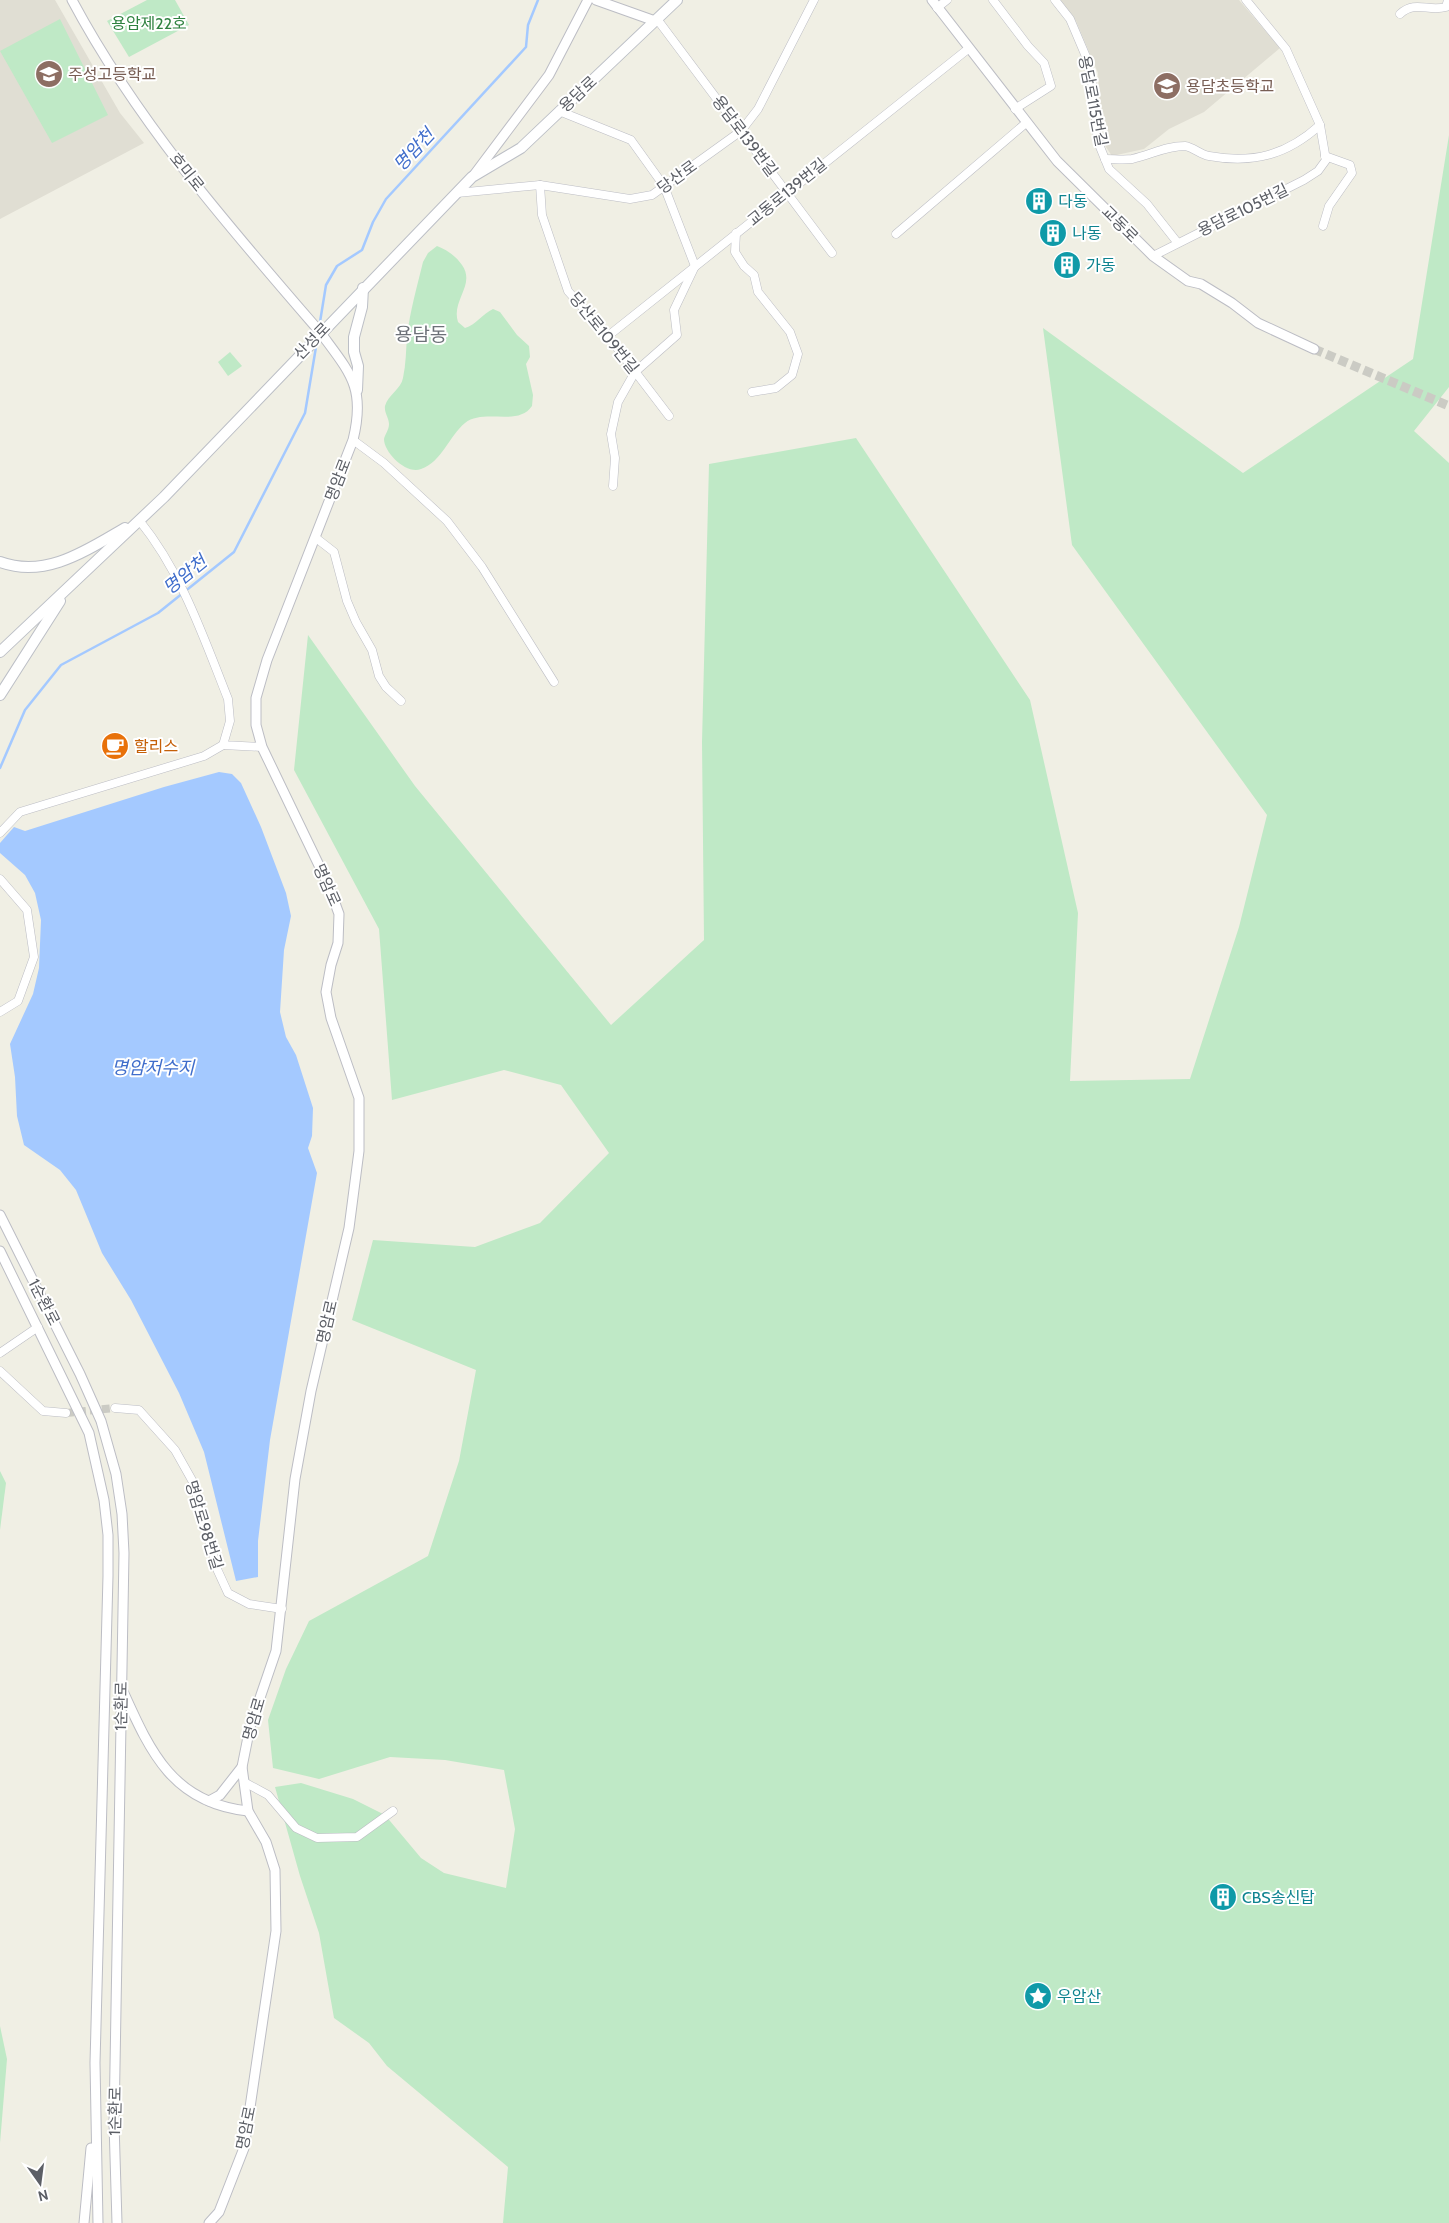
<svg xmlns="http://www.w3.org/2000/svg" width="1449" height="2223" font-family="Cabin,'Noto Sans KR',sans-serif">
	<rect width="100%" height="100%" fill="#f0efe4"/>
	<g fill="#e0ded3">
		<polygon points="0,0 55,0 120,113 144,143 0,219"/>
		<polygon points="1059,0 1239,0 1280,48 1204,112 1169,129 1144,149 1112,156 1102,141 1098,73 1076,21"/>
	</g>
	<g fill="#bfe9c6">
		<polygon points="147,0 175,0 189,25 129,57 107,21"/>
		<polygon points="60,19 108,115 52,143 0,51"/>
		<polygon points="1449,135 1449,387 1414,431 1449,463 1449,2223 503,2223 508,2167 387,2066 369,2043 334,2018 319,1933 300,1876 275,1787 301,1783 353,1799 385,1815 421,1858 444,1873 506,1888 515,1829 504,1770 445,1760 390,1757 319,1779 273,1768 268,1720 286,1669 309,1621 428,1556 459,1461 476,1370 352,1320 373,1240 475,1247 540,1223 609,1153 561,1085 504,1070 392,1100 379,929 294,770 308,635 415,786 611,1025 704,940 702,742 709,464 856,438 1030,700 1078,913 1070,1081 1190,1079 1239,927 1267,815 1072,545 1043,328 1243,473 1413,359"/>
		<path d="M437 246C447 250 456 256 462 265 476 285 451 300 458 322L465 328C476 325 482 314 493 309L500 312 517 335 529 346 530 357 526 364 533 395 532 406C518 427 484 408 465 423 449 436 442 462 421 469 407 475 384 453 384 439 385 434 389 430 389 424 389 418 384 413 385 406 388 395 401 389 403 378 406 364 406 350 407 336 410 311 417 287 423 262L428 253Z"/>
		<polygon points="230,352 242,366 228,376 218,362"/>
		<polygon points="0,1471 6,1483 0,1530"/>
		<polygon points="0,2026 7,2059 0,2143"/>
	</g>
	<polygon fill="#a4c9ff" points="219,772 232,774 241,783 261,827 286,893 291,916 284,950 280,1012 286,1037 296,1055 313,1108 312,1136 308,1148 317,1173 270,1440 258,1541 258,1577 236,1581 204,1452 179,1393 131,1300 102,1253 76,1190 60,1170 24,1145 17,1116 15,1077 10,1044 33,994 39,968 41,920 35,893 25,875 0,853 0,843 14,827 25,831 164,787"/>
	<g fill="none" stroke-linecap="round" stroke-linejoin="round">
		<g stroke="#a4c9ff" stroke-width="2.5">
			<polyline points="320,322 326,285 337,266 362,250 373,222 386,199 526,47 528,25 538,0"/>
			<polyline points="0,768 25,710 61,665 158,613 234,552 305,413 316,347"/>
		</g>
		<polyline stroke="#cbcbc4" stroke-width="8" stroke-dasharray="8 4" stroke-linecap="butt" points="66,1413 115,1408"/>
		<polyline stroke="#cbcbc4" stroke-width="9" stroke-dasharray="9 4.5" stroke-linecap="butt" points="1314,349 1449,406"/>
		<g stroke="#bcbdc4" stroke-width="9">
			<g id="minor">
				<polyline points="993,0 1028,46 1044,63 1051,86 1015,109"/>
				<polyline points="1055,0 1070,19 1087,59 1092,83 1098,142 1109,169 1147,204 1177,242"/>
				<polyline points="937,8 947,0"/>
				<path d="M1400 14C1415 0 1428 12 1446 7L1448 0"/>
				<polyline points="657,19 832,253"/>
				<polyline points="559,111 631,140 664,186 695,266 674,310 677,335 635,372 618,402 611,434 615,458 613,486"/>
				<path d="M1105 159C1114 159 1124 160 1132 159 1151 155 1165 146 1185 146 1193 147 1201 155 1209 156 1253 164 1287 155 1320 125"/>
				<polyline points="540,185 542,215 568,291 608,336 669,416"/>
				<polyline points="457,193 540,185 630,199 652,195 741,131 758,109 814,0"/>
				<polyline points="1323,226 1329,206 1352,173 1350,165 1325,156"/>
				<polyline points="736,233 735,252 744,266 754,275 758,292 790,332 798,354 792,375 776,388 752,392"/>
				<polyline points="896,234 1026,123"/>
				<polyline points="1153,256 1304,180 1318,171 1326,160 1320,125 1286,49 1246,0"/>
				<polyline points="608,336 968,49"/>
				<polyline points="353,440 384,463 447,521 482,567 554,682"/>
				<path d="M139 520C182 573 203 636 228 699L230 721 223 745 262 747"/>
				<polyline points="316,538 334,552 347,601 356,622 372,650 379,676 386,687 401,701"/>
				<polyline points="0,833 20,812 204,756 223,745"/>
				<polyline points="0,879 27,910 34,957 18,1001 0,1012"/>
				<polyline points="0,1353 38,1327"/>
				<polyline points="0,1371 43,1411 66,1413"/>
				<polyline points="115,1408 139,1410 175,1450 193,1482 217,1569 228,1593 249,1604 282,1609"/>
				<polyline points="244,1782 268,1795 296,1828 317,1838 357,1837 393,1811"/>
			</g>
		</g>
		<g stroke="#bcbdc4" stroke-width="11">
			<g id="tertiary">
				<path d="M72 0C137 122 230 228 320 332 350 373 366 387 353 440L267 660 256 698V725L262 747 328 884 339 914 338 943 331 965 326 992 331 1018 359 1098V1151L349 1228 311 1391 295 1479 276 1651 250 1727 242 1767 248 1811 266 1842 275 1870 276 1931 244 2148 219 2212 209 2223"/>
				<polyline points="596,0 655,21"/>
				<polyline points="932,0 1057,161 1153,256 1188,281 1201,284 1232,303 1258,323 1314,349"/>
				<polyline points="474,175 549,75 588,0"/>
				<polyline points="0,1215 80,1374 101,1421 116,1474 122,1514 124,1553 114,2123 117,2223"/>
				<polyline points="0,1251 89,1433 104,1500 108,1535 108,1576 95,2063 98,2223"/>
				<path d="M122 1689C150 1751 172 1803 248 1811"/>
				<polyline points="209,1801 220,1795 242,1767"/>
				<polyline points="84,2223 91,2148"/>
			</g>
		</g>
		<g stroke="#bcbfc6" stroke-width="12">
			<g id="secondary">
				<polyline points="357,390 358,366 354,352 354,337 362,307 363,288"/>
				<path d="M0 562C46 579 87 550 125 528"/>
				<polyline points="0,652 164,497 472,177 521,148 677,0"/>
				<polyline points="0,695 60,601"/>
			</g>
		</g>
		<use href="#minor" stroke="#fff" stroke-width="8"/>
		<use href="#tertiary" stroke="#fff" stroke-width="9"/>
		<use href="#secondary" stroke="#fff" stroke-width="10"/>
	</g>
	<defs>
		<g id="school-disc" transform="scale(1.4375)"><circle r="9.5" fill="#8d6e63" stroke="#fff"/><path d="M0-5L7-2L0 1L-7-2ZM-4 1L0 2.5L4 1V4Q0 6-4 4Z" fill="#fff"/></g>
		<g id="building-disc" transform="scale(1.4375)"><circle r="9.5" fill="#0f9aa8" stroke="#fff"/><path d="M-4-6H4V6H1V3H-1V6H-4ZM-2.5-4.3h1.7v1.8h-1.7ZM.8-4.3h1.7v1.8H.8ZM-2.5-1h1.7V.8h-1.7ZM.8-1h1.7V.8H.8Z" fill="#fff"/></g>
		<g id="cafe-disc" transform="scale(1.4375)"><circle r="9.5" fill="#e8710a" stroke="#fff"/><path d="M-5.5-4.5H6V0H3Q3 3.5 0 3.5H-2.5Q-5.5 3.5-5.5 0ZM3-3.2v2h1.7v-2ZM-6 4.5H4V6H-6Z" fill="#fff"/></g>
		<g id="sight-disc" transform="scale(1.4375)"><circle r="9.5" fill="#0f9aa8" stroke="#fff"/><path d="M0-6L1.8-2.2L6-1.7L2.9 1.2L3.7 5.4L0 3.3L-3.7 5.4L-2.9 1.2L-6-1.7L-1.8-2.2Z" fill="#fff"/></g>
	</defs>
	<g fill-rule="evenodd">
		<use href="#school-disc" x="49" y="74"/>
		<use href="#school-disc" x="1167" y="86"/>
		<use href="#building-disc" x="1039" y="201"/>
		<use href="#building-disc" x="1053" y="233"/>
		<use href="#building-disc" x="1067" y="265"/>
		<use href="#cafe-disc" x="115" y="746"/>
		<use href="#building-disc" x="1223" y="1897"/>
		<use href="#sight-disc" x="1038" y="1996"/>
	</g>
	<g text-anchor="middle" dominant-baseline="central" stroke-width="4" stroke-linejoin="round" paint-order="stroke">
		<g font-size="16" fill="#2f8240" stroke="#fff">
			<text x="149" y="23">용암제22호</text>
		</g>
		<g font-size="16" fill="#785e54" stroke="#fff" text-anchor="start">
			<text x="68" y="74">주성고등학교</text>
			<text x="1186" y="86">용담초등학교</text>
		</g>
		<g font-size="16" fill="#5c5f66" stroke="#fff">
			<text transform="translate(578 94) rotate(-43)">용담로</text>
			<text transform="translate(1093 101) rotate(79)">용담로115번길</text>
			<text transform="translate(745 136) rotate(53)">용담로139번길</text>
			<text transform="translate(187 172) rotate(51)">호미로</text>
			<text transform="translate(677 177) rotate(-36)">당산로</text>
			<text transform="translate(787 192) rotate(-39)">교동로139번길</text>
			<text transform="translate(1243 210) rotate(-26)">용담로105번길</text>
			<text transform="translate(1120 224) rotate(45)">교동로</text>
			<text transform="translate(604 333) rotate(51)">당산로109번길</text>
			<text transform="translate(312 341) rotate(-46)">산성로</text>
			<text transform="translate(338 480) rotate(-69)">명암로</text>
			<text transform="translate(327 885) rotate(66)">명암로</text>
			<text transform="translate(44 1302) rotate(63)">1순환로</text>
			<text transform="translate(327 1322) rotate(-77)">명암로</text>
			<text transform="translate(204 1525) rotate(73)">명암로98번길</text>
			<text transform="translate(121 1706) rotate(-89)">1순환로</text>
			<text transform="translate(254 1719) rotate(-74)">명암로</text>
			<text transform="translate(115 2111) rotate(-89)">1순환로</text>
			<text transform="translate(246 2128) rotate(-79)">명암로</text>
		</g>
		<g font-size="16" fill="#0d838f" stroke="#fff" text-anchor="start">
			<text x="1058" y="201">다동</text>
			<text x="1072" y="233">나동</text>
			<text x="1086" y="265">가동</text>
			<text x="1242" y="1897">CBS송신탑</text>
			<text x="1057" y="1996">우암산</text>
		</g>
		<g font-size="16" fill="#c56008" stroke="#fff" text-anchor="start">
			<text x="134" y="746">할리스</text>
		</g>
		<g font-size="18" font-style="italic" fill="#3f6dcb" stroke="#fff">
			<text transform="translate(414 150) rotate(-47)">명암천</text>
			<text transform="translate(185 575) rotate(-39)">명암천</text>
			<text x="153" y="1068">명암저수지</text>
		</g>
		<g font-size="19" fill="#6d7178" stroke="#fff">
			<text x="421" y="334">용담동</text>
		</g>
	</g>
	<g transform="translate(40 2183) rotate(166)" stroke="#ffffff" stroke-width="4" paint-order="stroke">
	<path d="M0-4L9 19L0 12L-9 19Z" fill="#5c5f66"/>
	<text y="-8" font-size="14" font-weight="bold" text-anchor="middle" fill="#5c5f66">N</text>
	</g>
</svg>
